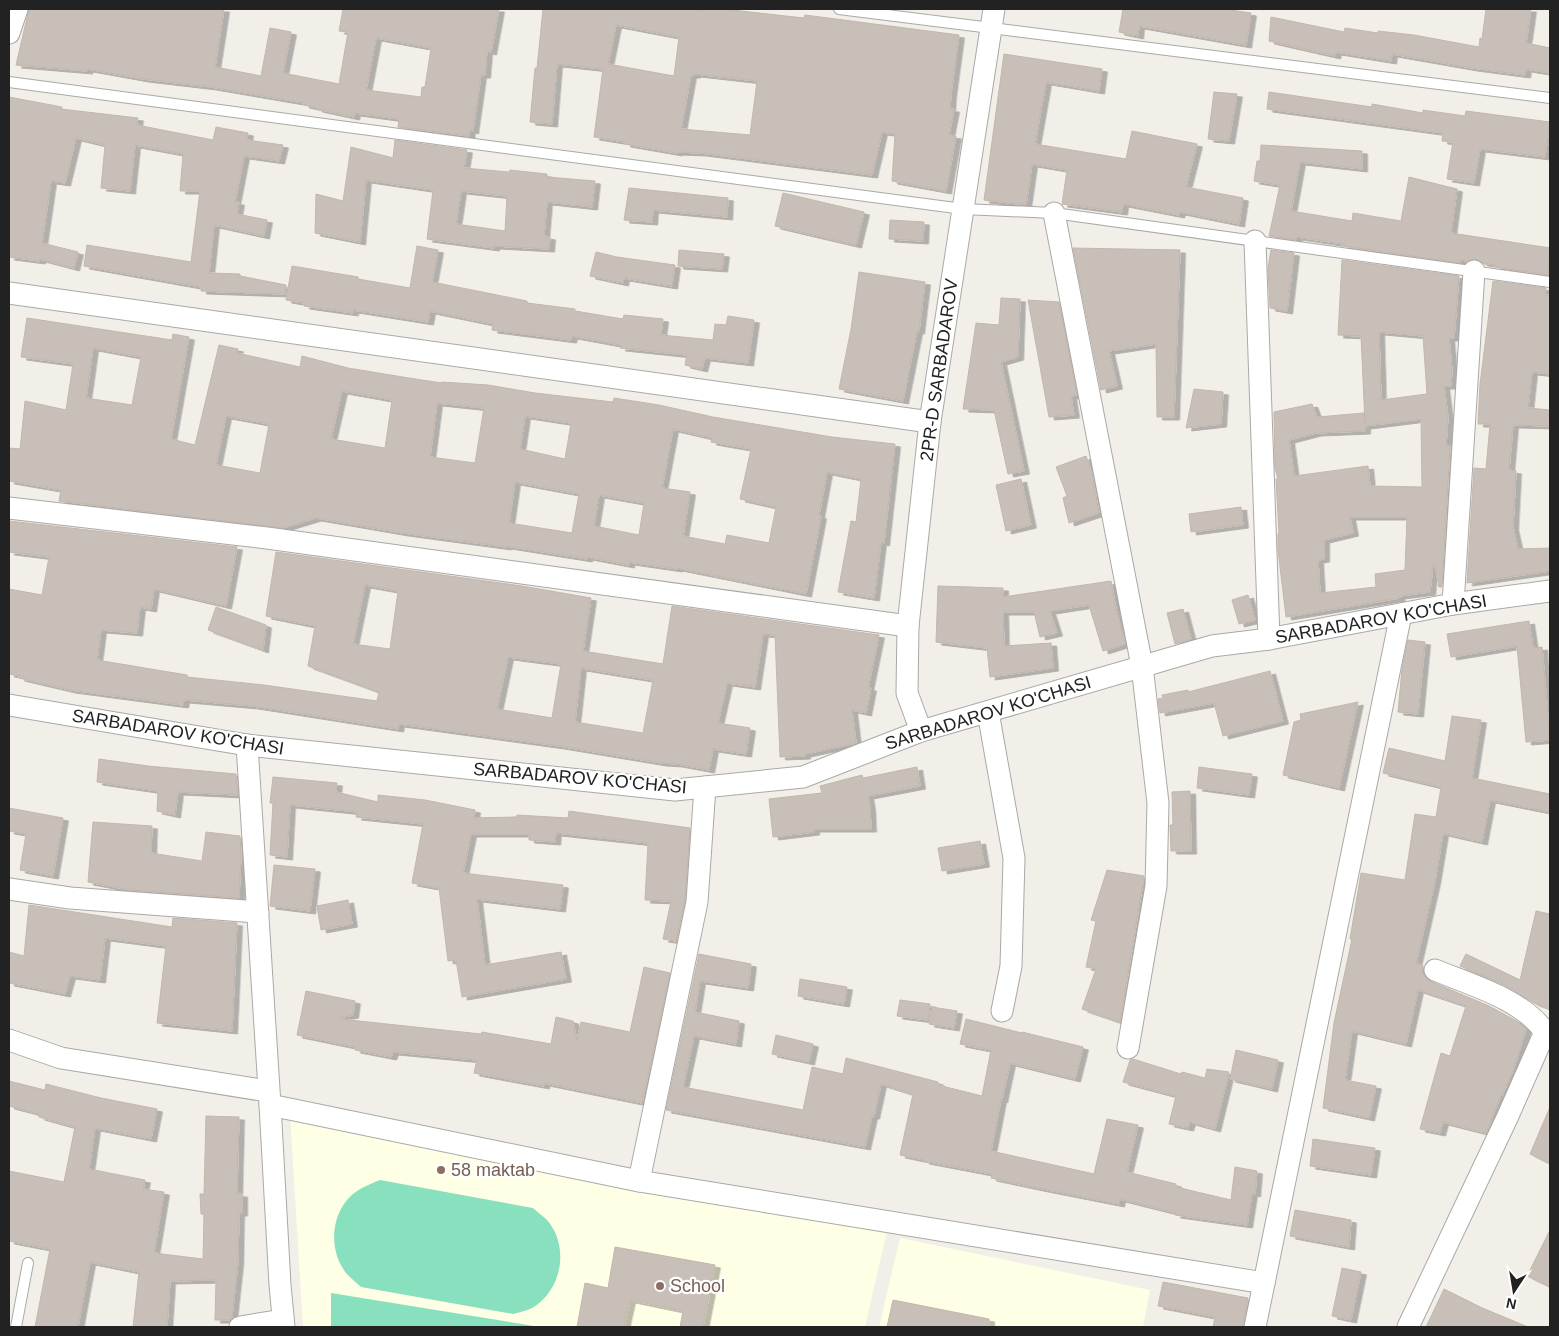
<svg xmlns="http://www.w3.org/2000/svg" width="1559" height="1336" font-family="Arial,sans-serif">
	<defs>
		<filter id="shadow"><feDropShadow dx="5.5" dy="3" stdDeviation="0" flood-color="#0004"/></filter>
	</defs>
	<rect width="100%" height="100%" fill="#f2efe9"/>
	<g fill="#ffffe5">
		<polygon points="290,1114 888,1226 865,1327 303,1327"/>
		<polygon points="900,1238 1150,1290 1143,1327 879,1327"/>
	</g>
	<g fill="#88e0be">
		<path d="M380 1180 533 1208C537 1212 543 1216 547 1220 570 1246 562 1291 532 1308 526 1311 519 1312 513 1314L361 1287C356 1282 350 1278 346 1273 330 1253 330 1220 347 1200 356 1189 368 1185 380 1180Z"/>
		<polygon points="331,1293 540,1327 331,1327"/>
	</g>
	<g fill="#c7bfb8" stroke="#c4b6ab" fill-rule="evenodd" filter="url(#shadow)">
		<path d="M29 9H224L215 67 261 76 270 28 291 32 283 73 339 84 348 32 339 31 343 9H499L491 52 487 51 485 75H481L473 131 470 130 469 136 398 127 399 119 355 113 354 117 317 109V108L304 105V103L211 87 143 79 88 69 87 71 16 65ZM376 38 431 48 425 87H422L421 97 366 90Z"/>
		<path d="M543 9H690L705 11V9H723L804 18 805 15 959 35 951 94 950 109H954L949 135 956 136 946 191 892 181 895 134 882 132 872 175 701 153 677 152V153L625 144V142L594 137 603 69 557 64 552 124 530 122 535 68H537ZM616 25 679 37 674 76 608 64ZM695 74 757 81 750 135 681 129 691 75H695Z"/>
		<polygon points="1123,9 1223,9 1251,13 1246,45 1139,26 1138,36 1119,32"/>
		<polygon points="1486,9 1531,9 1526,43 1550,48 1550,73 1526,69 1525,75 1472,68 1392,54 1391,61 1336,52 1335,56 1269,41 1271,17 1344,32 1345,28 1378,33 1378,31 1414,35 1479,47 1480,38 1482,39"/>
		<polygon points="1004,54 1102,69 1099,91 1046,82 1035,144 1126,159 1132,131 1197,144 1186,187 1243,198 1239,224 1180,212 1179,215 1123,204 1122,212 1062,204 1067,170 1032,164 1026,205 984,200"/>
		<polygon points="1214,92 1237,94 1229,141 1208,139"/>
		<polygon points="1269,92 1372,107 1372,104 1423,113 1423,110 1465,116 1466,111 1550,122 1545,157 1480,149 1474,183 1447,179 1453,142 1442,141 1443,133 1267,109"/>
		<polygon points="9,97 62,107 61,109 138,118 137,125 213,140 216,127 248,133 247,140 283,145 279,161 244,156 235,202 239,202 237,214 267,220 264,236 214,225 209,273 240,274 240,276 286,285 285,294 201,291 201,287 84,266 87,245 191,262 200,191 180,191 183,154 135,145 130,191 101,188 105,145 76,138 65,183 51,181 42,243 78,252 74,268 40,259 40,261 9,257"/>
		<path d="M395 140 467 150 464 168 509 172 510 170 547 174V177L595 181 592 207 547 202 544 236 550 237 549 249 494 246V248L427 239 433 190 366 180 360 242 315 233 316 194 343 201 351 147 393 158ZM461 191 507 196 505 231 456 224Z"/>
		<polygon points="1261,145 1362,151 1362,169 1300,162 1291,211 1352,221 1353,213 1401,221 1409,177 1457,189 1451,233 1550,248 1548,275 1495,267 1495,265 1483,263 1475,259 1467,261 1460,260 1460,263 1343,246 1343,244 1297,237 1296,240 1269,236 1280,185 1254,181 1257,161 1260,161"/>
		<polygon points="629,188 728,198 727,217 653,210 652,222 624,220"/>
		<polygon points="783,193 864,212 856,245 775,226"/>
		<polygon points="890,220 924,222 923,241 889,239"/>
		<polygon points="417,246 438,250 432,282 527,301 527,303 575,309 575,311 623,319 624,315 663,319 661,335 713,340 715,324 726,325 728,316 754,320 748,363 705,358 702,369 685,365 687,355 620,348 621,345 572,336 571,340 492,330 493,324 430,311 428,322 353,310 353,313 304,306 304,303 286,300 292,266 358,277 358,279 410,288"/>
		<polygon points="1073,248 1180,250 1174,417 1157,417 1156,344 1109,351 1117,386 1101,390"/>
		<polygon points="679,250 724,254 722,269 678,266"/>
		<polygon points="1271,250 1294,253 1287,311 1270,308 1268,268"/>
		<polygon points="596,252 617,257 675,265 672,286 624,278 623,283 590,276"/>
		<path d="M1342 260 1459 276 1454 338H1449L1452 370 1451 386H1444L1448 417 1446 446H1450L1442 587H1439L1435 564H1433L1430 592 1399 596 1400 598 1286 617 1278 550V533H1279L1276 479H1278L1275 468 1274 412 1312 404 1317 417 1364 413 1365 423 1361 336 1338 335ZM1379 332 1423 336 1427 394 1381 400ZM1421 419 1422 487 1370 486 1368 466 1294 476 1289 440 1316 433 1365 431V426ZM1350 517H1407L1405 570 1375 574 1376 587 1320 593 1318 560 1324 559V540L1353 533Z"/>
		<polygon points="859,272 925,282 919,331 917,331 903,401 839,389 851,329"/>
		<polygon points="1493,281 1546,288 1545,295 1550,295 1550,374 1532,372 1528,408 1550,410 1550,426 1513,425 1509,470 1516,471 1513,527 1518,549 1550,548 1550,571 1467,583 1474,468 1486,469 1490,424 1478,424 1480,384"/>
		<polygon points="1001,298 1020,299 1018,357 1001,362 1024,471 1008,474 994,410 963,409 976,323 999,325"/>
		<polygon points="1028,300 1059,302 1077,395 1071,396 1074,415 1049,417"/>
		<path d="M27 318 172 340 173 334 189 337 171 439 195 445 219 345 238 349 237 353 300 367 302 356 348 368 409 378 442 383V382L488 385 535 393 613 402 614 398 659 405 713 417 832 437 895 444 884 543 881 542 874 598 838 592 851 521 856 522 861 479 827 472 819 515 821 516 806 594 677 568V569L629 562V565L587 557V559L506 546V547L403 533 316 518 283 528 59 501 61 490 9 481V448L20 449 25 401 66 410 73 364 21 357ZM93 348 141 357 132 405 86 398ZM342 391 392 400 385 448 331 439ZM437 403 484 408 475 463 430 457ZM226 416 269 424 260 473 216 465ZM525 416 571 423 565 459 520 449ZM673 429 712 438 711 442 751 449 740 499 776 507 769 543 727 535 725 544 683 536 690 492 662 488ZM515 482 579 494 572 533 509 523ZM599 495 644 503 639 535 594 526Z"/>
		<polygon points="1194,389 1223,392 1221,424 1186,428"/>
		<polygon points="1086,456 1092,473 1099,513 1069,523 1063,498 1067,496 1056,467"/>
		<polygon points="1021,479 1031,525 1006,531 996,485"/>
		<polygon points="1241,507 1243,525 1191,532 1189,514"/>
		<path d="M9 521 237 547 226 606 154 589 151 609 140 607 137 633 101 630 97 660 187 675V677L264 685 377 701 379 692 308 666 315 626 266 616 276 552 522 586 591 598 583 651 663 664 672 606 879 635 868 688H871L866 713 852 710 856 743 805 754V756L780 757 775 635 763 634 755 687 727 683 718 723 750 728 746 754 713 749 709 770 677 764 661 763 559 746 399 724 398 729 253 706 184 700 183 705 70 690 19 678 20 676 9 674V589L42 595 49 557 9 552ZM365 585 398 591 390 649 353 644ZM508 657 561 664 552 718 497 709ZM581 668 653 680 643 733 575 722Z"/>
		<polygon points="1111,581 1116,609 1125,644 1103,651 1089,605 1050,611 1057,633 1040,637 1034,612 1003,612 1004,646 1051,643 1053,668 990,677 987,648 936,642 938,586 1003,588 1003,597"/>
		<polygon points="1248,595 1255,620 1239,624 1232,600"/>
		<polygon points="216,607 266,625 263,650 208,630"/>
		<polygon points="1183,609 1191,639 1175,644 1167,613"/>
		<polygon points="1529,621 1533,648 1542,647 1550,740 1526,742 1517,646 1451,657 1447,634"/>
		<polygon points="1408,640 1425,642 1418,714 1398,712 1402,669"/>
		<polygon points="1270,671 1283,721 1223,736 1214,703 1160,713 1158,699 1163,698 1162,695 1188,690 1188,692"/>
		<polygon points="1358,702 1339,788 1283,775 1294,722 1301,720 1300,714"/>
		<polygon points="1452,716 1481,720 1472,778 1550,794 1550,812 1490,800 1482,842 1443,833 1435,881 1416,964 1423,965 1422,973 1430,981 1489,1006 1516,1021 1526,1029 1514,1068 1502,1096 1501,1095 1486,1133 1443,1122 1440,1133 1420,1129 1441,1053 1450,1056 1466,1006 1418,990 1406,1044 1352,1031 1345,1080 1376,1086 1369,1118 1323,1108 1334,1023 1352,939 1350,939 1361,873 1405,880 1415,814 1436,817 1441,787 1383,773 1389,748 1445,761"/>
		<polygon points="99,759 148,766 236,774 238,795 178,792 175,815 157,811 158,791 97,782"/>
		<polygon points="917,767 920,786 868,796 870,807 871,829 814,829 814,832 773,837 769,799 822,793 820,786 862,775 863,778"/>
		<polygon points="1199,767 1252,774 1249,795 1197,788"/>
		<polygon points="273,777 337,783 336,792 378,802 378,795 425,800 475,810 474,818 516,817 517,815 568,818 569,811 690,828 685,900 676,941 663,939 671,901 645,900 648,843 556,833 555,842 529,840 529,834 471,834 463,873 563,885 560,909 477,899 485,965 561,952 566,979 462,997 456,960 448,961 439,888 412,883 423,824 356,817 358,812 290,805 287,857 270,855 273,803 270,803"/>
		<polygon points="1190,791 1191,851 1171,851 1170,825 1173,825 1172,792"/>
		<polygon points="9,808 63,818 53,876 20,870 26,834 9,831"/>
		<polygon points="93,822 152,826 151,853 202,861 206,832 240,836 241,855 239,898 130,890 88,882"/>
		<polygon points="980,841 984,864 942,871 938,848"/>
		<polygon points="274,865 315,869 310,911 270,906"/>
		<polygon points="1107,870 1144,876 1120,1022 1082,1009 1096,969 1086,967 1096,921 1091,920"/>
		<polygon points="348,900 352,924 321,930 317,906"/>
		<polygon points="29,905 172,927 173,918 237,923 232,1031 157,1023 166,946 105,938 100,980 70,976 65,994 9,983 9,952 24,956"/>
		<polygon points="1536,911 1550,914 1550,1009 1534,1003 1501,983 1460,966 1466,954 1520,980"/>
		<polygon points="699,954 751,964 748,988 700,981 695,1012 739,1021 736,1044 694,1036 683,1087 803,1110 812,1067 843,1074 846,1058 938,1082 938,1085 982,1096 991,1050 960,1044 966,1019 1022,1033 1022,1032 1083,1047 1075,1079 1010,1063 1002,1100 1001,1099 991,1151 1094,1174 1107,1119 1138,1125 1127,1172 1176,1184 1176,1187 1231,1200 1235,1167 1257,1171 1255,1194 1252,1193 1247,1225 1175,1215 1176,1213 1120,1199 1119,1204 1038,1188 991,1178 992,1174 924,1161 924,1160 900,1155 913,1094 881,1084 874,1116 872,1116 865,1147 666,1110"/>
		<polygon points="644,967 670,973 642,1103 544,1083 544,1086 474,1073 477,1060 393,1052 391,1057 355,1050 355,1047 297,1035 306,991 355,1001 353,1015 340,1018 340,1019 481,1034 482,1032 551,1044 556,1017 573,1021 577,1041 581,1022 630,1032"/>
		<polygon points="800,979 847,987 844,1004 798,996"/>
		<polygon points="900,1000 930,1004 928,1020 897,1016"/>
		<polygon points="932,1007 957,1011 954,1028 929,1024"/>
		<polygon points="776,1035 813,1044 809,1062 772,1054"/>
		<polygon points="1236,1050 1278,1060 1272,1089 1230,1079"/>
		<polygon points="1133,1059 1181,1074 1182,1072 1205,1078 1207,1069 1229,1072 1215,1129 1190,1122 1188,1128 1169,1124 1176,1096 1123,1082 1130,1060"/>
		<polygon points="9,1081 45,1090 46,1084 101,1098 157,1109 151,1139 95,1128 89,1169 145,1180 143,1189 164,1192 154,1253 203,1259 204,1214 201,1214 200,1194 204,1194 206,1116 239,1117 237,1194 242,1194 242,1213 239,1213 238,1263 232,1317 230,1320 215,1320 216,1280 170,1281 167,1327 133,1327 139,1272 90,1262 78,1327 35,1327 50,1249 9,1241 9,1171 64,1182 75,1127 39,1117 40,1114 9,1106"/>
		<polygon points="1550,1107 1550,1164 1530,1154"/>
		<polygon points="1313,1139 1375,1148 1371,1175 1310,1166"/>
		<polygon points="1295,1210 1351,1220 1349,1247 1290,1236"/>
		<polygon points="1550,1230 1550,1287 1527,1276"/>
		<polygon points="615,1247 715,1265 703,1327 680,1327 683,1311 630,1300 624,1327 577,1327 585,1283 608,1288"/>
		<polygon points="1342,1268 1361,1272 1351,1320 1332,1316"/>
		<polygon points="1163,1282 1248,1298 1243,1327 1213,1327 1215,1317 1158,1306"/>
		<polygon points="1444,1289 1480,1307 1528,1327 1426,1327"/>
		<polygon points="893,1300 989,1319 989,1327 887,1327"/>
	</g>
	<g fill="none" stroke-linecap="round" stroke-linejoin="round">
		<g stroke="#a9a9a9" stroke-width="12">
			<g id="lane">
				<polyline points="839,9 1550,98"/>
				<polyline points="9,82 963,209 1054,213 1550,282"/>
				<polyline points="16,1327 28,1263"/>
			</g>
		</g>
		<g stroke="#a9a9a9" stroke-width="23">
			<g id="street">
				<polyline points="9,33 17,9"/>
				<polyline points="1054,213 1142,666 1158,803 1156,886 1128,1048"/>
				<polyline points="1255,241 1269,639"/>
				<polyline points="9,293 930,422"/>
				<polyline points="9,508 267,538 908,626"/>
				<polyline points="1453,604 1474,271"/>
				<polyline points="9,705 247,745 675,790 803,777 921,731 1212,646 1269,639 1453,604 1550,591"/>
				<polyline points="988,712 1014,858 1011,966 1002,1011"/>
				<polyline points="921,731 907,693 908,626 930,422 994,9"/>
				<polyline points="247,745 270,1105 639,1181 1264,1283"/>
				<polyline points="9,889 70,898 258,912"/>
				<path d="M1435 970C1471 985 1522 999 1545 1032"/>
				<polyline points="9,1040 61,1058 267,1091"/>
				<polyline points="270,1105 280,1285 284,1327"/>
				<polyline points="639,1181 697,902 705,787"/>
				<polyline points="240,1327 283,1320"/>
				<polyline points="1255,1327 1401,614"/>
				<polyline points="1408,1327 1507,1118 1545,1032 1550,1033"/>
			</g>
		</g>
		<use href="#lane" stroke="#fff" stroke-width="10"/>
		<use href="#street" stroke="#fff" stroke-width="21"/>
	</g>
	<g fill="#8d6e63" stroke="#fff" stroke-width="2">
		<circle cx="441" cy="1170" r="5"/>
		<circle cx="660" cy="1286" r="5"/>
	</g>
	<g text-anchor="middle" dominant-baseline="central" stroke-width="4.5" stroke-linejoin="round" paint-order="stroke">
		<g font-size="18" fill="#222" stroke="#fff">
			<text transform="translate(939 370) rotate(-82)">2PR-D SARBADAROV</text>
			<text transform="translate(1381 619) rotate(-10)">SARBADAROV KO'CHASI</text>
			<text transform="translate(988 713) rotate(-17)">SARBADAROV KO'CHASI</text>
			<text transform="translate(178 732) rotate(9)">SARBADAROV KO'CHASI</text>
			<text transform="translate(580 778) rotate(5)">SARBADAROV KO'CHASI</text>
		</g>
		<g font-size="18" fill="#785e54" stroke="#fff" text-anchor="start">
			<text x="451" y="1170">58 maktab</text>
			<text x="670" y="1286">School</text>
		</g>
	</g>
	<rect width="1559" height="1336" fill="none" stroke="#222222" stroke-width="20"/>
	<g transform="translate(1514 1291) rotate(192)" stroke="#ffffff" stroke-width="4" paint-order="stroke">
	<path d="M0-4L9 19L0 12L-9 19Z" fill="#222222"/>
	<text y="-8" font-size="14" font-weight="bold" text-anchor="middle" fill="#222222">N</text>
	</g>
</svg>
